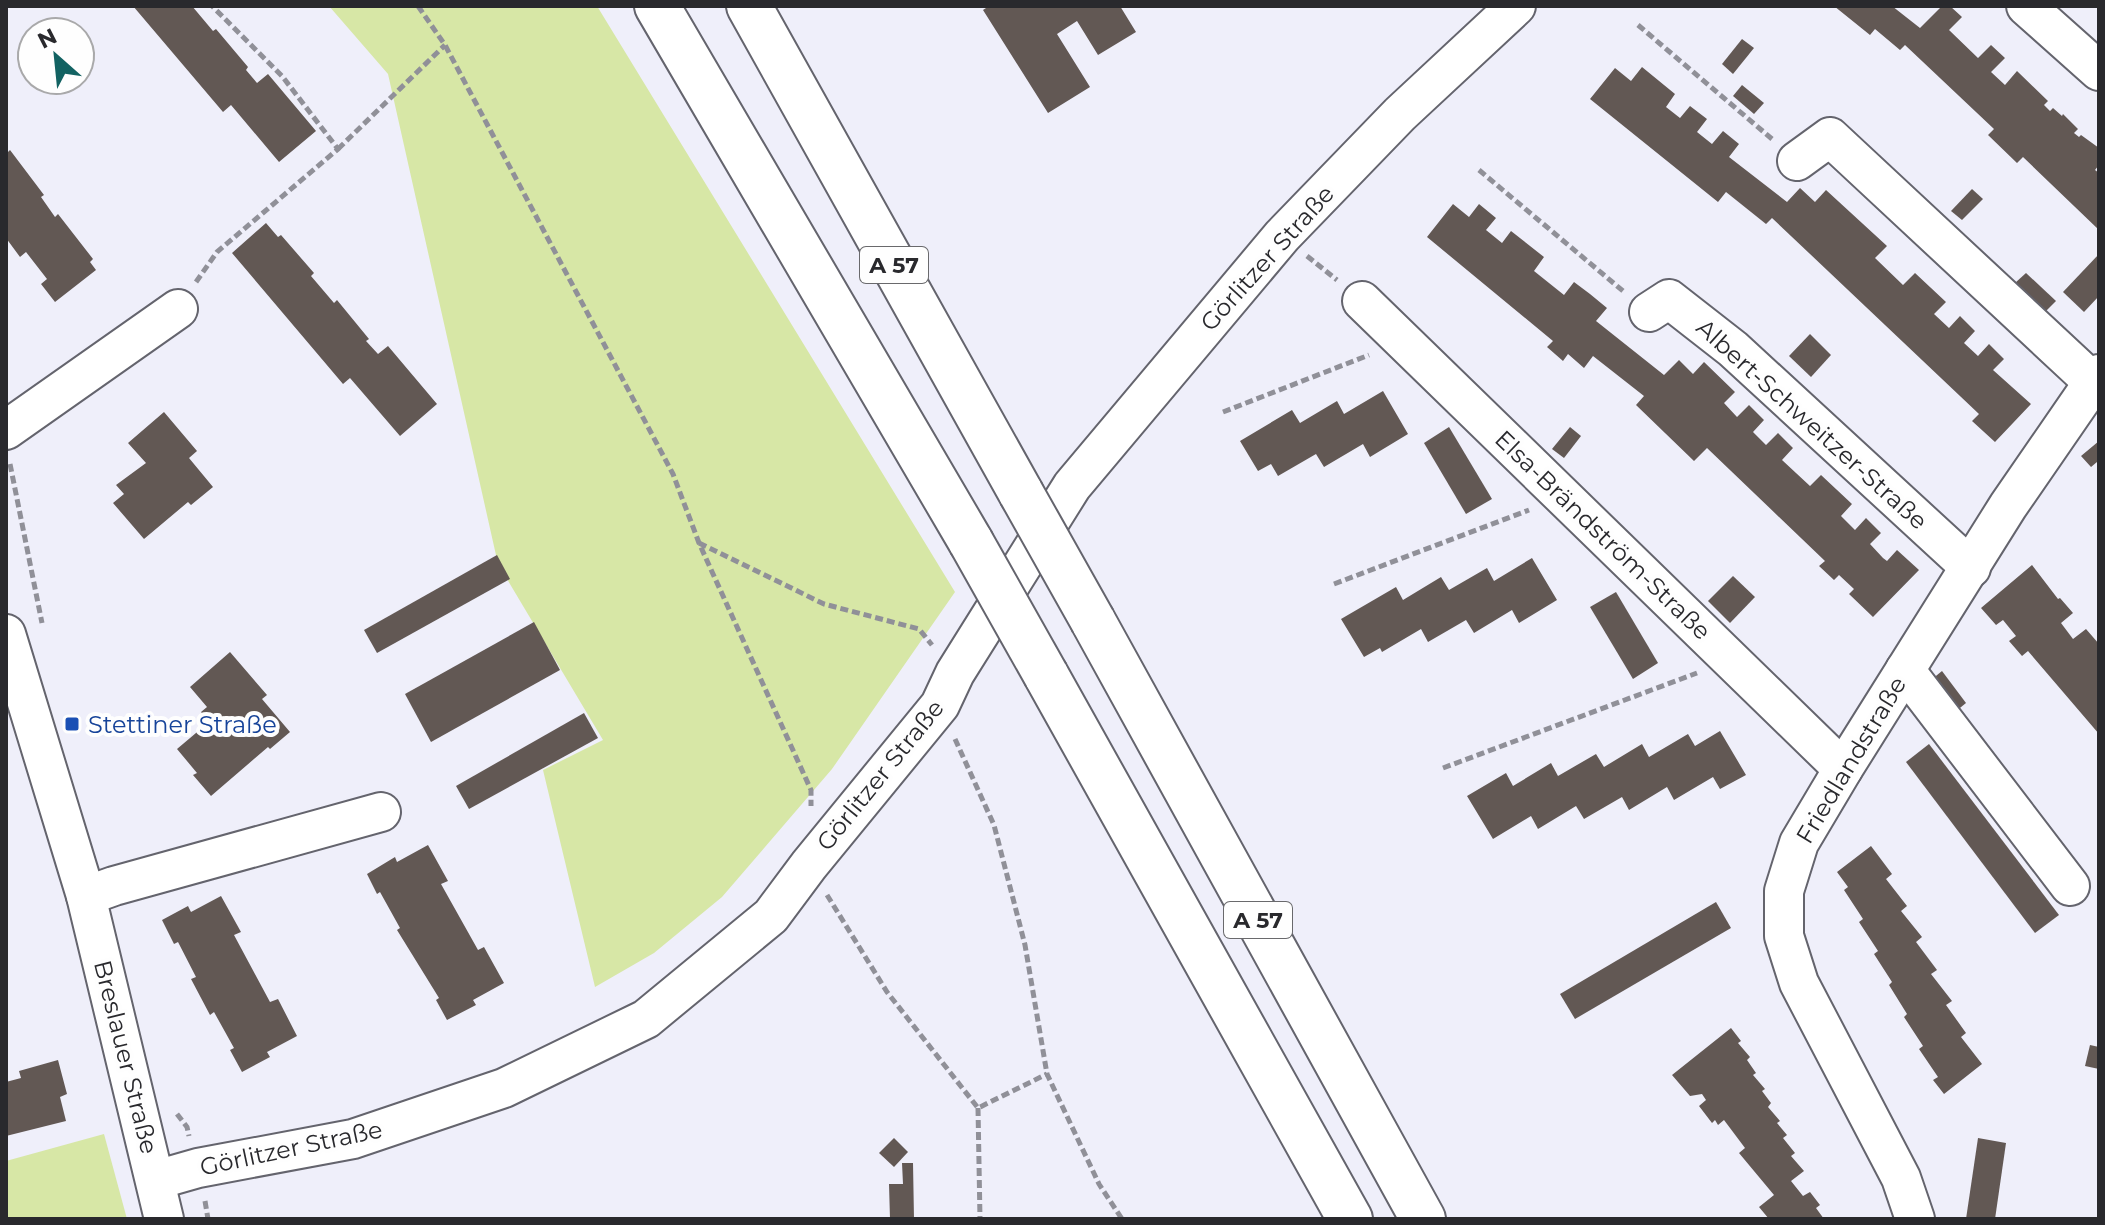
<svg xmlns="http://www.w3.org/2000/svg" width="2105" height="1225" font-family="Montserrat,sans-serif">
	<rect width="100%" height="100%" fill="#efeffa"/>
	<g fill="#d7e7a6">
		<polygon points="329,6 597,6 955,592 832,769 722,897 654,953 595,987 543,770 603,740 498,564 388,74"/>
		<polygon points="104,1134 127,1219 6,1219 6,1161"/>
	</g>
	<g fill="#625854">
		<polygon points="133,6 192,6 213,31 216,29 248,67 246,70 257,83 268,74 316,131 279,162 231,105 223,112"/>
		<polygon points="989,6 1120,6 1136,32 1098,55 1077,21 1057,34 1090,87 1048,113 983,10"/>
		<polygon points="1834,6 1892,6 1920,28 1942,6 1950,6 1962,17 1949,30 1978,58 1991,45 2005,58 1991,72 2005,85 2017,71 2048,101 2044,105 2050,111 2053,108 2062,116 2063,114 2078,129 2074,133 2079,137 2081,135 2099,148 2099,165 2095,170 2099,173 2099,230 2023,157 2017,163 1988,135 1994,129 1905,45 1900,50 1875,29 1870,35"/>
		<polygon points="1742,39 1754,48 1733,74 1722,64"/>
		<polygon points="1642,67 1675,94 1666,107 1680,118 1690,106 1707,119 1697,132 1712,144 1723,131 1739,144 1729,157 1787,202 1800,188 1815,202 1826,190 1887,246 1875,258 1903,285 1915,273 1946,302 1934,314 1949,328 1960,316 1975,331 1964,343 1978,356 1989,344 2004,359 1993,370 2031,404 1995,442 1972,421 1979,414 1772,218 1766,224 1726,192 1718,202 1590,99 1615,68 1631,81"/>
		<polygon points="1742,85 1764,103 1754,114 1733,96"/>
		<polygon points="10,150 44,195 41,197 55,217 58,214 93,259 90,262 96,270 55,302 41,284 47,279 26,252 20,257 6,238 6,154"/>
		<polygon points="1972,189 1983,199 1962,220 1951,211"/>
		<polygon points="1453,204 1469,217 1479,204 1496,218 1486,230 1502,243 1511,231 1544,257 1534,271 1564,295 1574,282 1590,294 1607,308 1596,321 1664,375 1679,360 1693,374 1704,362 1735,392 1724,403 1737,417 1749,405 1764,420 1753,432 1766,445 1778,433 1793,448 1782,460 1810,486 1821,475 1852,504 1841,516 1855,530 1866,518 1881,533 1870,544 1883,558 1887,561 1897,550 1919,570 1873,617 1849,594 1854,589 1839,575 1834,580 1819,566 1825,561 1707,448 1694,461 1636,405 1644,396 1593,356 1584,368 1568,354 1563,361 1547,347 1553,341 1427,237"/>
		<polygon points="266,223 278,237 281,235 314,273 311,276 334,303 337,300 369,339 366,341 378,354 388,346 437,404 400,436 350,378 343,384 232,253"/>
		<polygon points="2099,254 2099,296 2084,312 2063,292"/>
		<polygon points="2026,273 2056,301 2045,312 2015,283"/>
		<polygon points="1810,334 1831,355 1811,377 1789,356"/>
		<polygon points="1383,391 1408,434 1370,457 1363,444 1324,467 1316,454 1278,476 1271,464 1258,471 1240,441 1292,410 1300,423 1337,401 1344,414"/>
		<polygon points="164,412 197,451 189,458 213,487 191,505 188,502 144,539 113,503 124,494 116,485 146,463 128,443"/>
		<polygon points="1449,427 1492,499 1466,514 1424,443"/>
		<polygon points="1570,427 1581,436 1564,458 1552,449"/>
		<polygon points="2099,441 2099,465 2097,462 2091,467 2081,456"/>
		<polygon points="497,555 510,579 377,653 364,630"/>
		<polygon points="1532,558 1557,600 1519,623 1512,610 1474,633 1466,620 1428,642 1421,629 1382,652 1380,648 1364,657 1341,619 1396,587 1403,600 1441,577 1449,590 1487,568 1494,581"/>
		<polygon points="2032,565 2058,599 2060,598 2073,613 2061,623 2073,639 2086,629 2099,644 2099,734 2028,651 2022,656 2009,641 2016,636 2003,620 1996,625 1981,608"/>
		<polygon points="1733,576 1755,597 1730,623 1708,601"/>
		<polygon points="1616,592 1658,663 1633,679 1590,607"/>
		<polygon points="534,622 560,670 431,742 405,694"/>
		<polygon points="230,652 267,695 262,699 290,732 270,749 268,747 211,796 193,775 197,773 177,749 209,722 201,712 207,707 190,687"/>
		<polygon points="1942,671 1966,703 1955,712 1931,680"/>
		<polygon points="584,713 598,738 469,809 456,786"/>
		<polygon points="1720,731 1746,775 1720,789 1713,777 1674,800 1667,787 1629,810 1622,797 1584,819 1576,806 1538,829 1531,816 1493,839 1467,796 1506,773 1513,786 1551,763 1558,776 1596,754 1604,767 1642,744 1649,757 1688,734 1695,746"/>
		<polygon points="1929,744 2059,915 2035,933 1906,762"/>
		<polygon points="428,845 448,881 441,884 478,950 484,947 504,983 473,1000 476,1005 447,1020 436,1000 439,998 397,930 400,928 380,892 377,894 367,874 395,857 397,862"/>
		<polygon points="1871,846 1892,874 1886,879 1907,906 1901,911 1922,937 1916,942 1937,970 1931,974 1952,1001 1946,1005 1966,1033 1961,1037 1982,1064 1944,1094 1933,1080 1938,1077 1919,1049 1923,1046 1904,1017 1907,1014 1889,985 1892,982 1874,954 1878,951 1859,922 1863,919 1844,890 1848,887 1837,872"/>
		<polygon points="221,896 241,932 234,935 270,1002 278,999 297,1036 267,1052 270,1057 242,1072 230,1050 234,1048 214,1012 210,1015 191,979 196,977 178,942 174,944 162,920 188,906 191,912"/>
		<polygon points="1716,902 1731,928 1575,1019 1560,994"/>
		<polygon points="1731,1028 1741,1041 1738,1043 1750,1057 1747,1060 1756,1073 1753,1075 1765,1089 1762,1091 1771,1103 1768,1107 1780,1121 1777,1123 1787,1135 1783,1138 1795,1153 1791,1156 1804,1171 1791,1181 1803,1196 1810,1192 1820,1205 1816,1208 1824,1219 1769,1219 1759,1207 1774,1195 1739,1153 1745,1148 1724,1120 1718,1125 1715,1120 1712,1123 1699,1106 1706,1100 1702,1094 1690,1096 1672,1075"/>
		<polygon points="2090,1045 2099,1047 2099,1069 2085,1066"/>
		<polygon points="58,1060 67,1094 60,1097 66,1121 6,1136 6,1082 21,1078 19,1071"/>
		<polygon points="894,1138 908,1152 894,1167 879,1153"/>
		<polygon points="1978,1138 2006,1143 1995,1219 1966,1219"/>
		<polygon points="902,1163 913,1163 914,1219 890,1219 889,1184 903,1184"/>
	</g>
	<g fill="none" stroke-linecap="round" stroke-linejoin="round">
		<g stroke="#64646d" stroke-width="42">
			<g id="minor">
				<polyline points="2026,6 2099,71"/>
				<polyline points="1797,161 1830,137 2093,382"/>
				<polyline points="1362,301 1843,769"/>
				<polyline points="1649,312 1669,299 1733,349 1971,568"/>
				<polyline points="6,430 178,309"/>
				<polyline points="6,634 86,896 164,1219"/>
				<polyline points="1905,670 2070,886"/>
				<polyline points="86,896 114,886 381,812"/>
				<polyline points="156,1180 198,1168 353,1139 504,1088 646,1019 771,916 809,865 940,705 955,673 1072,486 1282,236 1400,114 1516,6"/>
				<polyline points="1915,1219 1901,1178 1799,983 1784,936 1784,891 1799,843 1843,769 2008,506 2099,374"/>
			</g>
		</g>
		<g stroke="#64646d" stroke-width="48">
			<g id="highway">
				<polyline points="657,6 971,542"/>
				<polyline points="749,6 1021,493"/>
				<polyline points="1093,621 1423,1219"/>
				<polyline points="1046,675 1350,1219"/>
			</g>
		</g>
		<g stroke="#909098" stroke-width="5" stroke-dasharray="8 4" stroke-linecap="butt">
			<polyline points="418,6 445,45 673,474 699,543 811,790 811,806"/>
			<polyline points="1638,25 1772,139"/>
			<polyline points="338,149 445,45"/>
			<polyline points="1479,170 1623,291"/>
			<polyline points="1307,256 1337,280"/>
			<polyline points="196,282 217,252 338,149 282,76 212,6"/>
			<polyline points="1223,412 1369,355"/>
			<polyline points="10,464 42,623"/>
			<polyline points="699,543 824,604 919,629 932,645"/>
			<polyline points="1334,584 1529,510"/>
			<polyline points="955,739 994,825 1025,945 1047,1074 1099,1184 1122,1219"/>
			<polyline points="1443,768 1697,673"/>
			<polyline points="827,895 887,992 978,1108 1047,1074"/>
			<polyline points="978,1108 980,1219"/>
			<polyline points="177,1114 187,1127 189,1136"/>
			<polyline points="205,1201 208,1219"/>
		</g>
		<use href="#minor" stroke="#fff" stroke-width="38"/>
		<use href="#highway" stroke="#fff" stroke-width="44"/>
		<g stroke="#64646d" stroke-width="48" stroke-linecap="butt">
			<g id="highway-bridge">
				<polyline points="1021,493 1093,621"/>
				<polyline points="971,542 1046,675"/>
			</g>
		</g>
		<use href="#highway-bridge" stroke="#fff" stroke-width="44"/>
	</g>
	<rect fill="#1a4fb4" stroke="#fefefe" stroke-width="3" x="64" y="716" width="16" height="16" rx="4"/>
	<g text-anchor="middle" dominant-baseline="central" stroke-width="8" stroke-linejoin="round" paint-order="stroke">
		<g fill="#fefefe" stroke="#69696c" stroke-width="2">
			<rect x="860" y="247" width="68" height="36" rx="6"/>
			<rect x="1224" y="902" width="68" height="36" rx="6"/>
		</g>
		<g font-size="22" font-weight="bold" fill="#29292d">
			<text x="894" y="265">A 57</text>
			<text x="1258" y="920">A 57</text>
		</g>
		<g font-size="24" fill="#29292d" stroke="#fefefe">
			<text transform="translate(1267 258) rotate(-48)">Görlitzer Straße</text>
			<text transform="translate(1812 424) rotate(42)">Albert-Schweitzer-Straße</text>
			<text transform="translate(1603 535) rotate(44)">Elsa-Brändström-Straße</text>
			<text transform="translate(1851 760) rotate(-59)">Friedlandstraße</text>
			<text transform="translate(880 775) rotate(-51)">Görlitzer Straße</text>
			<text transform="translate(126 1057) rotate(76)">Breslauer Straße</text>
			<text transform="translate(291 1148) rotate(-12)">Görlitzer Straße</text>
		</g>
		<g font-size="24" fill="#164399" stroke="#fefefe" text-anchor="start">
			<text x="88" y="724">Stettiner Straße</text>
		</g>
	</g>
	<rect width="2105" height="1225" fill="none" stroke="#29292d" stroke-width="16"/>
	<g transform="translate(56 56) rotate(333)"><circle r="38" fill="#fefefe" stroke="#a9a9aa" stroke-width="2"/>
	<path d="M0-6L14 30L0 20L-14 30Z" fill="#126262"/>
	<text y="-12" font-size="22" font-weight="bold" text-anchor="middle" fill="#29292d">N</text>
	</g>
</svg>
